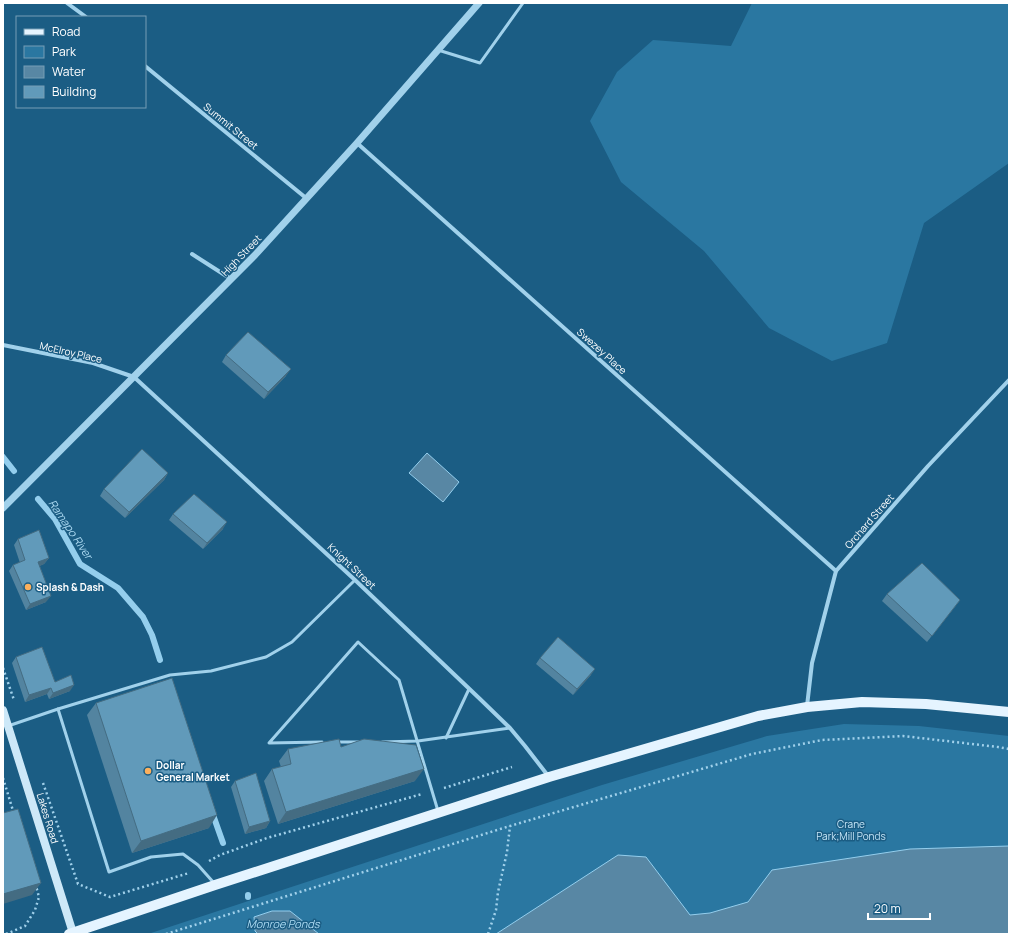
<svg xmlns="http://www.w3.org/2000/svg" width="1012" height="937" font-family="Manrope,sans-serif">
	<rect width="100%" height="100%" fill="#1b5d84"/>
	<g fill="#2a77a1">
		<polygon points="752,3 1009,3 1009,163 924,223 887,343 832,361 769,328 704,251 621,182 590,121 617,72 653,40 731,46"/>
		<polygon points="844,724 919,726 1009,736 1009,934 148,934 602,785 767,736"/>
	</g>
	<g fill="#5887a4" stroke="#94ceed">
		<polygon points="427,453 459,482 443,502 409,473"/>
		<polygon points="1009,846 1009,934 496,934 618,855 646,857 690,915 710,913 748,902 772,870 910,849"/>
		<polygon points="272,911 290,911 319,934 258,934 255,931 254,917"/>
	</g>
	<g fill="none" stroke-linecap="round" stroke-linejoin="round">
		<g stroke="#94ceed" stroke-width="6">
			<polyline points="3,457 14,471"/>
			<polyline points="38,499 55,519 80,564 118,588 143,617 152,635 160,660"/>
			<polyline points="212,812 223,843"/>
			<polyline points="248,895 248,897"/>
		</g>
		<g stroke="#a1d1eb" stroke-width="2.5" stroke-dasharray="2 3" stroke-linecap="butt">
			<polyline points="3,668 14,700"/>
			<polyline points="3,778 14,814"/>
			<polyline points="43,783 78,884 110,897 189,873"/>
			<polyline points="444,788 512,767"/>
			<polyline points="209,861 220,855 267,838 422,794"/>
			<polyline points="6,934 25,926 35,910 39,897 36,886"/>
			<polyline points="166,934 510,826 752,754 822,740 903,736 998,747 1009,749"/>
			<polyline points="488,934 496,910 498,892 507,852 510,826"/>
		</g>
		<g stroke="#a1d1eb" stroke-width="3">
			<polyline points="438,50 480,63 523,3"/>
			<polyline points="58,709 109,872 151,857 183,854 198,865 214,883"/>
			<polyline points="8,726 58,709 170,675 211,671 266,657 292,642 355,580"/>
			<polyline points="446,738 469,689"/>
			<polyline points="322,742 269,743 358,642 399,680 438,811"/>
			<polyline points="336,742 360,742"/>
			<polyline points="382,742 418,741 510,728"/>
		</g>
		<g stroke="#a1d1eb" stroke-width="4">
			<polyline points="67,3 86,17"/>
			<polyline points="145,66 306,198"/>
			<polyline points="357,143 836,571"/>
			<polyline points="192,254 231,279"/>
			<polyline points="3,345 93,363 134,377 355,580 480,699 510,728 525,746 549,777"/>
			<polyline points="807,706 812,663 836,571 928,466 1009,380"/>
		</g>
		<polyline stroke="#a1d1eb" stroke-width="7" points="3,508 255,255 357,143 479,3"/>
		<polyline stroke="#cde8f8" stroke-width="8" points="3,710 73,933"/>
		<polyline stroke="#e5f4ff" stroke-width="10" points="69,934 215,885 549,777 758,716 807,707 862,702 926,704 1009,712"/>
	</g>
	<g fill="#5384a0">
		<polygon points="226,355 286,376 264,399 222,362"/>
		<polygon points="168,473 164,480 125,518 100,496 104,489"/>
		<polygon points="173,514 223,529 203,549 169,520"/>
		<polygon points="18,539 49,558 44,564 39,566 46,602 26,610 9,571 13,565 20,563 14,545"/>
		<polygon points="887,594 960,600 927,642 882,601"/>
		<polygon points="16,657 55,682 70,691 49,699 47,694 25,702 12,663"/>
		<polygon points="540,658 591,675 573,695 536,664"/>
		<polygon points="96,703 209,828 132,853 87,715"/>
		<polygon points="341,747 415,781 278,824 264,781 272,769 281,767 279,761 288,749"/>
		<polygon points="235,781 270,821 266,828 245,834 231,787"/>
	</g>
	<g fill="#446c82">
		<polygon points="291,369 286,376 264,399 268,392"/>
		<polygon points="168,473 164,480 125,518 129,512"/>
		<polygon points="227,522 223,529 203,549 207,543"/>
		<polygon points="49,558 44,564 34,569 38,562"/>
		<polygon points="51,596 46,602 26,610 30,604"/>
		<polygon points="595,669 591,675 573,695 577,689"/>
		<polygon points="74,685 70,691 49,699 53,693"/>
		<polygon points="51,688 47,694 25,702 29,695"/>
		<polygon points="424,769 415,781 278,824 286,812"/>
		<polygon points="217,815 209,828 132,853 141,841"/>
		<polygon points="270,821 266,828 245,834 249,827"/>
		<polygon points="41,883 32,895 3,904 3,894"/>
	</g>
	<g fill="#619aba" stroke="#446c82">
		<polygon points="248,332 291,369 268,392 226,355"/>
		<polygon points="142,449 168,473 129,512 104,489"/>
		<polygon points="194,494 227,522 207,543 173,514"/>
		<polygon points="39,530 49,558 38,562 51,596 30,604 13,565 25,560 18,539"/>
		<polygon points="922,563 960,600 932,636 887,594"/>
		<polygon points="558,637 595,669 577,689 540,658"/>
		<polygon points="42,647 55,682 71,675 74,685 53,693 51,688 29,695 16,657"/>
		<polygon points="172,678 217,815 141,841 96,703"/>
		<polygon points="339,739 341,747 364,739 416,745 424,769 286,812 272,769 291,764 288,749"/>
		<polygon points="256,773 270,821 249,827 235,781"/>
		<polygon points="18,809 41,883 3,894 3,813"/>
	</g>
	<g fill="#fcb05d" stroke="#1b5d84" stroke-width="1.5">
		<circle cx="28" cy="587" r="4"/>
		<circle cx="148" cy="771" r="4"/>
	</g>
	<g text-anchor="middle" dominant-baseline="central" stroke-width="3" stroke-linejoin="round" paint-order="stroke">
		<g font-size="10" fill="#fff" stroke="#1b5d84">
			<text transform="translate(231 126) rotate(39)">Summit Street</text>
			<text transform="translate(241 255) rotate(-46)">High Street</text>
			<text transform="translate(602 351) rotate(42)">Swezey Place</text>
			<text transform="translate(71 352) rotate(13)">McElroy Place</text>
			<text transform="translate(869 521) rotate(-49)">Orchard Street</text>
			<text transform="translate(352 566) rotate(43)">Knight Street</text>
			<text transform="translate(48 818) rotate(73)">Lakes Road</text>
		</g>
		<g font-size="10" font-weight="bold" fill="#fff" stroke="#1b5d84" text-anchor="start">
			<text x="36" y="587">Splash &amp; Dash</text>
			<text x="156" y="765">Dollar<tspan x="156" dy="12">General Market</tspan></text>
		</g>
		<g font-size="10" fill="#c6e6f8" stroke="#1b5d84">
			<text x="851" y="824">Crane<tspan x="851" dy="12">Park;Mill Ponds</tspan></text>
		</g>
		<g font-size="11" font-style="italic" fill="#acdaf2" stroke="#1b5d84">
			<text transform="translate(71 529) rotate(56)">Ramapo River</text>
			<text x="283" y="923">Monroe Ponds</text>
		</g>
	</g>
	<rect width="1012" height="937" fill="none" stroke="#ffffff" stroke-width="8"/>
	<rect x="16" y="16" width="130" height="92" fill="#1b5d84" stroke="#769eb5"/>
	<rect x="24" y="29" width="20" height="6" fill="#e5f4ff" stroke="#769eb5"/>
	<text x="52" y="36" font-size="12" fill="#ffffff">Road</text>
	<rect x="24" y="46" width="20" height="12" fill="#2a77a1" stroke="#769eb5"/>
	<text x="52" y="56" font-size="12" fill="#ffffff">Park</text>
	<rect x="24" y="66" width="20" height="12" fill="#5887a4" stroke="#769eb5"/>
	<text x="52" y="76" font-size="12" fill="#ffffff">Water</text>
	<rect x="24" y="86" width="20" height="12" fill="#619aba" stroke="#769eb5"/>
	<text x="52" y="96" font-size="12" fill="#ffffff">Building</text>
	<path d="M868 913v6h62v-6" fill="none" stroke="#ffffff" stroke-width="2"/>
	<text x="874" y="913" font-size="12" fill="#ffffff" stroke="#1b5d84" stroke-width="3" paint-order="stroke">20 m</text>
</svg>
